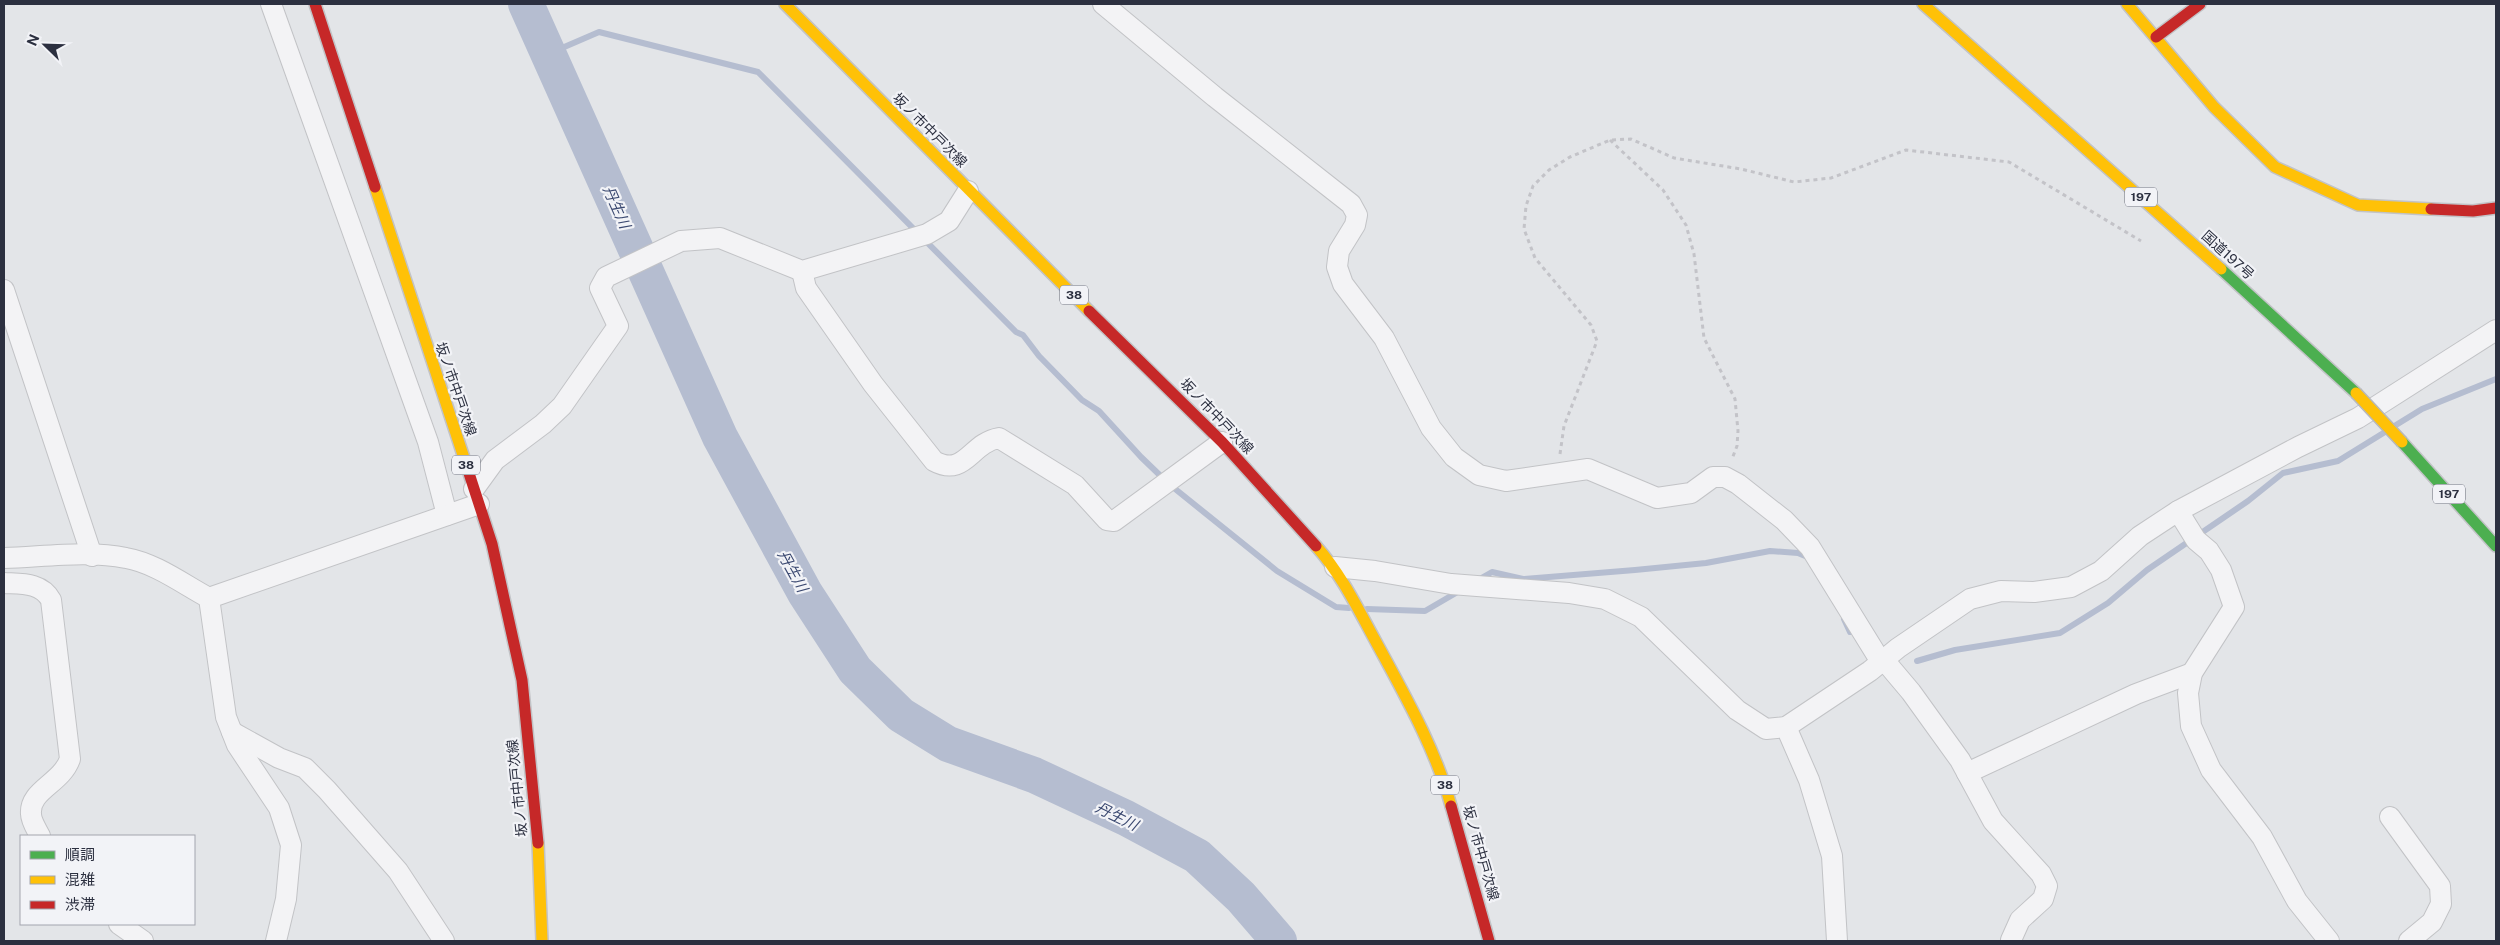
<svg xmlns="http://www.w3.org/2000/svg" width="2500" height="945" font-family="'Public Sans','Noto Sans JP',sans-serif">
	<rect width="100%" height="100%" fill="#e3e5e8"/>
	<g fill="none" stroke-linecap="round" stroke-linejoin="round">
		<g stroke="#b5bdd0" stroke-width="6">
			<polyline points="548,54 599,32 758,72 1016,332 1023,335 1039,356 1082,400 1099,411 1141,457 1169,484 1277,571 1336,607 1349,608"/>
			<polyline points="2396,425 2422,409 2496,379"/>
			<polyline points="1478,580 1492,572 1523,579 1635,570 1706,563 1770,551 1798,553 1810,558"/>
			<polyline points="1367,609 1425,611 1461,590"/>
			<polyline points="1844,619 1850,632"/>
			<polyline points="1917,661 1955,650 2060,633 2108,603 2147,570 2248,501 2283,473 2338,461 2385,432"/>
		</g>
		<polyline stroke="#b5bdd0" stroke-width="36" points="526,4 720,437 805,593 855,670 901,715 948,744 1034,775 1126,818 1197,856 1241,897 1279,941"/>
		<g stroke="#c2c3c6" stroke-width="22">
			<g id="street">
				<polyline points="271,4 428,442 447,515"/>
				<polyline points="1103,4 1215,97 1351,204 1357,215 1355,225 1339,251 1337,267 1343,284 1384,338 1431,428 1454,457 1479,475 1506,481 1588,469 1657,498 1691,493 1713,477 1725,477 1738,484 1784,520 1810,547 1881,662"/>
				<path d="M802 271 806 288 873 384 934 461C965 478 970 443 999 438L1075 485 1107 520 1114 521 1222 442"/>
				<polyline points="4,290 92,556"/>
				<polyline points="474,489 495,460 543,424 562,406 618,326 600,288 606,277 681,241 720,238 802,271 927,234 949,221 968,191"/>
				<polyline points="2178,511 2196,540 2209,551 2221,570 2234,607 2192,673 2188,693 2191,726 2211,770 2262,837 2297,901 2329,941"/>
				<path d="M4 558C42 557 89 550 126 558 155 563 183 584 209 598L226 717 237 745 279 808 291 845 286 899 276 941"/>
				<polyline points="1335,567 1375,571 1451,584 1569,593 1605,599 1641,617 1737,710 1766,729 1786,727 1870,671 1898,648 1970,599 2001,591 2034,592 2071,587 2101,571 2140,536 2178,511 2298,447 2358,418 2496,330"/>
				<path d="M4 583C21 584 41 582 51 600L70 759C61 784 29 790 31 814 31 821 37 830 40 836"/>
				<polyline points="209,598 479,504"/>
				<polyline points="1884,660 1911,692 1960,760 1993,821 2041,874 2047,886 2043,899 2020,920 2011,940"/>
				<polyline points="1786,727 1809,780 1832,856 1837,941"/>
				<polyline points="232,732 279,758 305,768 327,790 398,871 444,941"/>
				<polyline points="1967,773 2136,694 2192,673"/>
				<polyline points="2390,817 2440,886 2441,904 2432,922 2409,941"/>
				<polyline points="119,924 143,941"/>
			</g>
		</g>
		<g stroke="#c2c3c6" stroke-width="14">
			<g id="fast">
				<polyline points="2221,269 2356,393"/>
				<polyline points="2402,442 2496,546"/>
			</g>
		</g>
		<g stroke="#c2c3c6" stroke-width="14">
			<g id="slow">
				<polyline points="785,4 1089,311"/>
				<polyline points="1923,4 2221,269"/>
				<polyline points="2127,4 2214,107 2275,167 2358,205 2431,209"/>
				<polyline points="375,187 466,464"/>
				<path d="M1316 546C1341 574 1357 607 1375 640 1403 692 1436 749 1451 806"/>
				<polyline points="538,843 542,941"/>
			</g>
		</g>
		<g stroke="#c2c3c6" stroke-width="14">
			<g id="jam">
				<polyline points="315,4 375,187"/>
				<polyline points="2156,37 2200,4"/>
				<polyline points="2431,209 2473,211 2496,208"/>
				<polyline points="1089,311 1222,442 1316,546"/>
				<polyline points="466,464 492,544 522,680 538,843"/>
				<polyline points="1451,806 1489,941"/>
			</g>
		</g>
		<g stroke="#c3c3c8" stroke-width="3" stroke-dasharray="4 4" stroke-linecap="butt">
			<polyline points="1610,140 1663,190 1686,225 1694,254 1704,338 1735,399 1738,431 1737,446 1732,459"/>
			<polyline points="1560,454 1564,426 1597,341 1591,325 1535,258 1524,229 1526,206 1533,186 1549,170 1570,157 1610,140 1631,139 1674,158 1741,169 1794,182 1831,178 1906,150 2009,162 2141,241"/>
		</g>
		<use href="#street" stroke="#f3f3f5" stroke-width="20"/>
		<use href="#fast" stroke="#4caf50" stroke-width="11"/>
		<use href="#slow" stroke="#ffc107" stroke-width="11"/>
		<use href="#jam" stroke="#c62828" stroke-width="11"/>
		<g stroke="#b6b8bc" stroke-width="14" stroke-linecap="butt">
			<polyline id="slow-bridge" points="2356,393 2402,442"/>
		</g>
		<use href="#slow-bridge" stroke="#ffc107" stroke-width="11"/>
	</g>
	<g text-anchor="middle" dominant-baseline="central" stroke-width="4.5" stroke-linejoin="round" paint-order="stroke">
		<g fill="#f2f3f7" stroke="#676a77" stroke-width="1">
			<rect x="2125" y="187.5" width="32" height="19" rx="4"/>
			<rect x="1060" y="285.5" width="28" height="19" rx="4"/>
			<rect x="452" y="455.5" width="28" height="19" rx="4"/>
			<rect x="2433" y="484.5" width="32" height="19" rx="4"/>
			<rect x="1431" y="775.5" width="28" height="19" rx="4"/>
		</g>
		<g font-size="12" font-weight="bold" fill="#2c3040">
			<text x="2141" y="197">197</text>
			<text x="1074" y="295">38</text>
			<text x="466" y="465">38</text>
			<text x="2449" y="494">197</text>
			<text x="1445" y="785">38</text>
		</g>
		<g font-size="14" fill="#2c3040" stroke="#f2f3f7">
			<text transform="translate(930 130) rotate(45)">坂ノ市中戸次線</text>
			<text transform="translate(2228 255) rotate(42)">国道197号</text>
			<text transform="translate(456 389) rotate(71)">坂ノ市中戸次線</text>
			<text transform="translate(1217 416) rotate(46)">坂ノ市中戸次線</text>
			<text transform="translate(517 788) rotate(-96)">坂ノ市中戸次線</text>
			<text transform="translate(1481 853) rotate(74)">坂ノ市中戸次線</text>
		</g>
		<g font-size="15" font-style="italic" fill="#3a4870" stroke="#f2f3f7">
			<text transform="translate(617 207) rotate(66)">丹生川</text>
			<text transform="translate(793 571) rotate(61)">丹生川</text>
			<text transform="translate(1117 816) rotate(26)">丹生川</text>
		</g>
	</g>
	<rect width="2500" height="945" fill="none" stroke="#2c3040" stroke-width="10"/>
	<rect x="20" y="835" width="175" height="90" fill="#f2f3f7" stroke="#a3a5ae"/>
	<rect x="30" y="851" width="25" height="8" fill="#4caf50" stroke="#a3a5ae"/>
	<text x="65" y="860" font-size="15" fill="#2c3040">順調</text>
	<rect x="30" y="876" width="25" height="8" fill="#ffc107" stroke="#a3a5ae"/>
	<text x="65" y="885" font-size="15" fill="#2c3040">混雑</text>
	<rect x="30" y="901" width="25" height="8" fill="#c62828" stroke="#a3a5ae"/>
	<text x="65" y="910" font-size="15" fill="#2c3040">渋滞</text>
	<g transform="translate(45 45) rotate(293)" stroke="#f2f3f7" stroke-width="4" paint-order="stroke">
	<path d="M0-4L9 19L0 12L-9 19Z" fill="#2c3040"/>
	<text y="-8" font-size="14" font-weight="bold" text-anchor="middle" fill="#2c3040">N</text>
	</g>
</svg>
